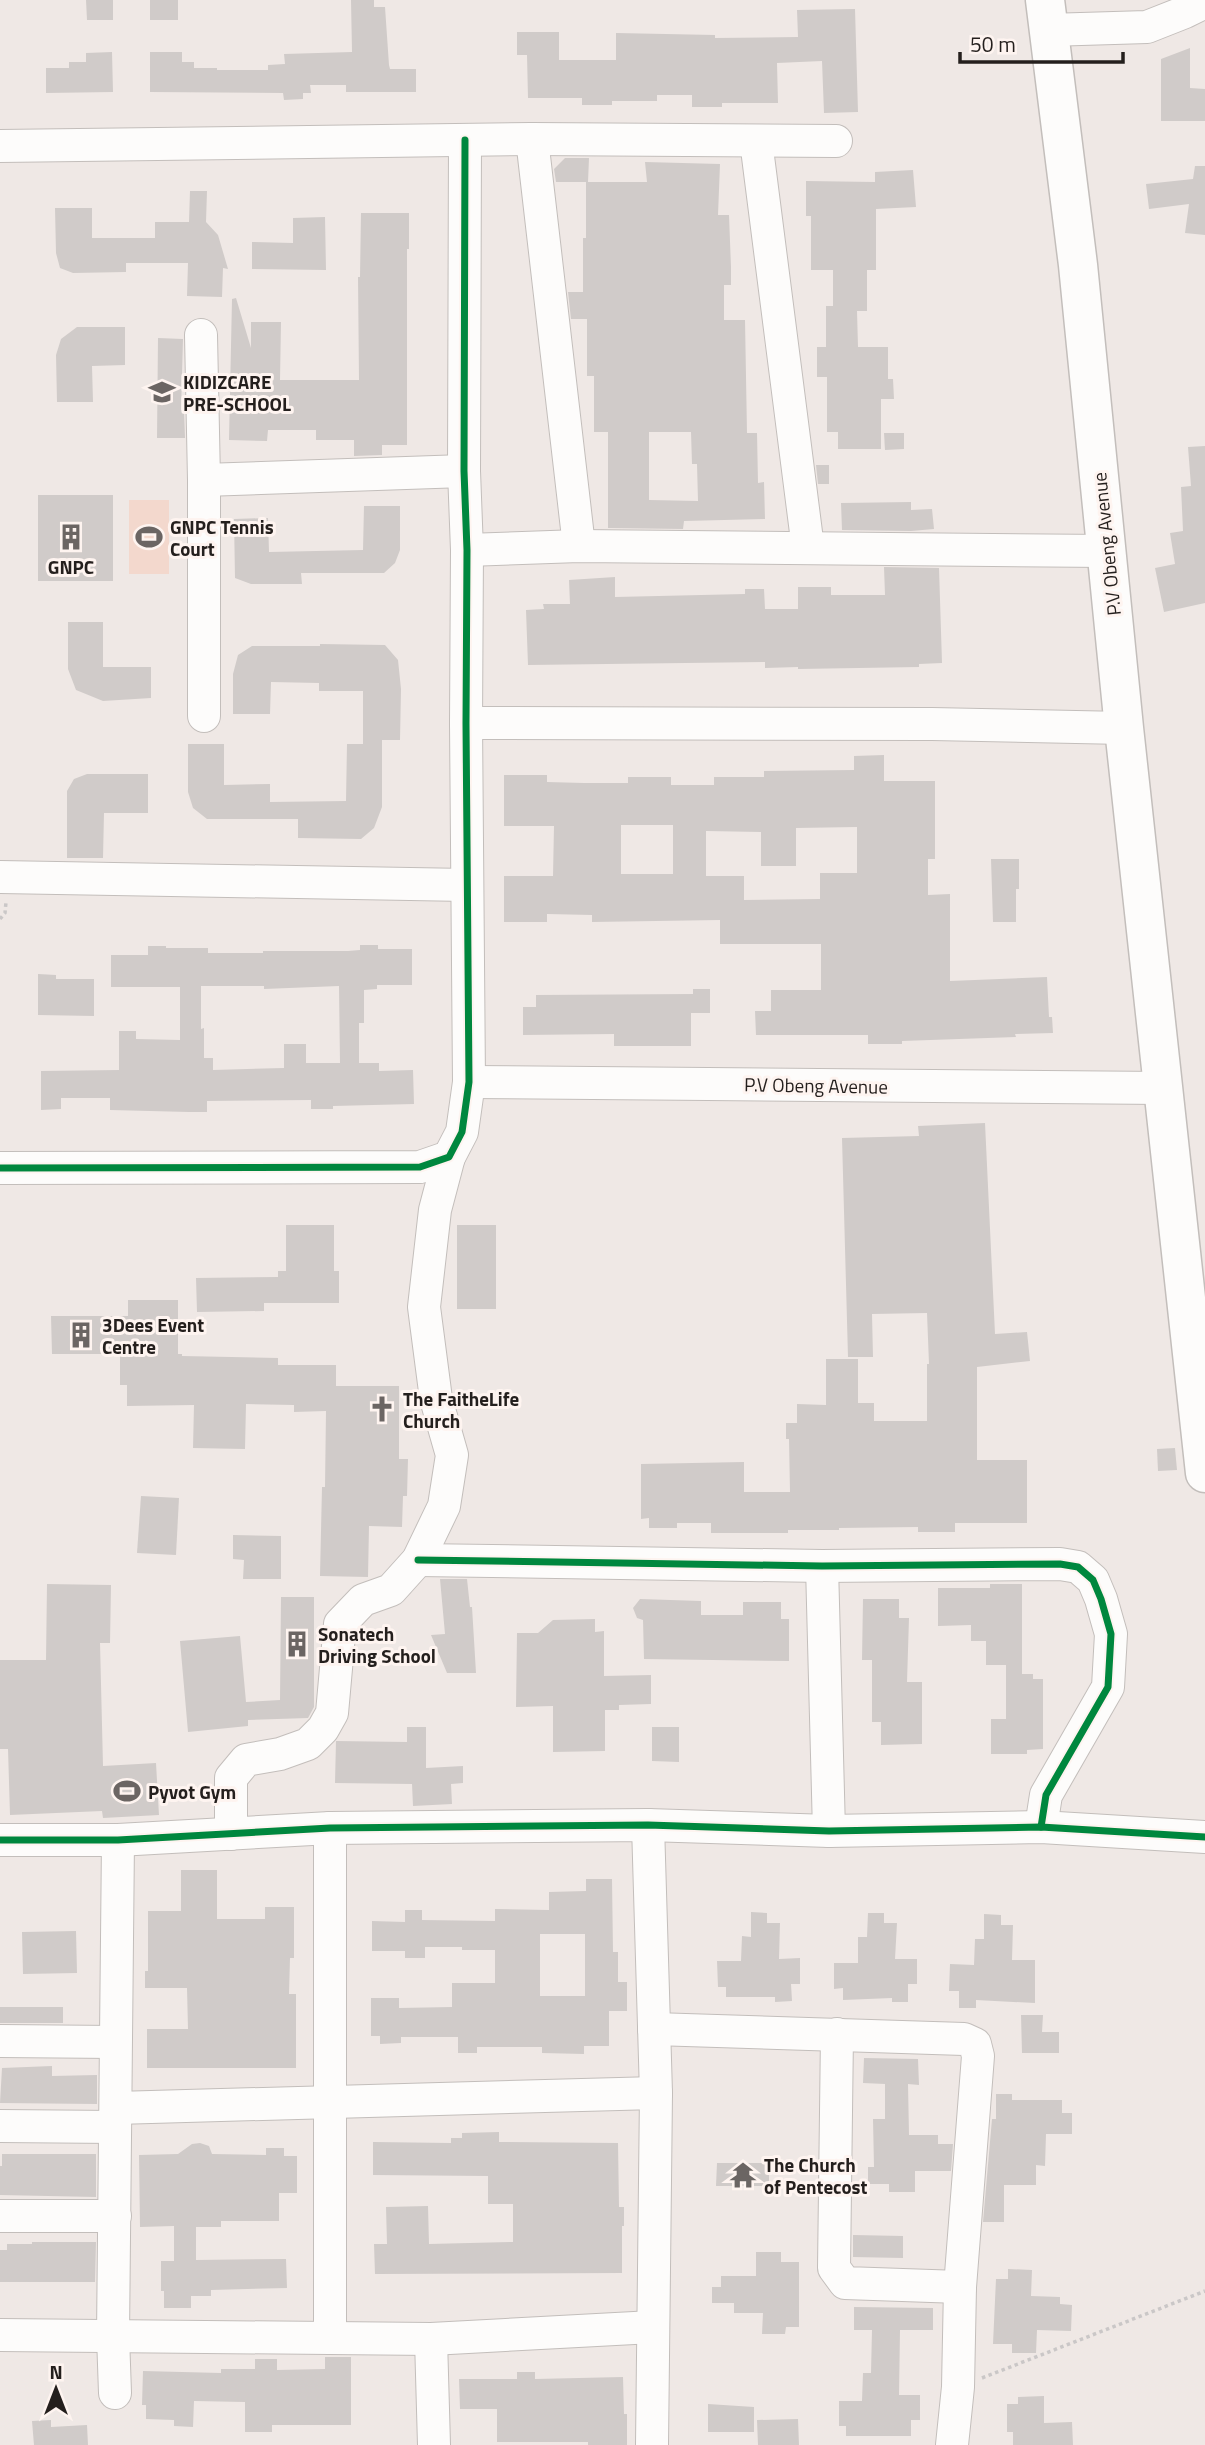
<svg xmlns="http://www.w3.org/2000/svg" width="1205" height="2445" font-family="'Titillium Web',sans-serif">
	<rect width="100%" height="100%" fill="#efe8e5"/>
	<rect fill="#f3d8cd" x="129" y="500" width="40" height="74"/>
	<g fill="#d0cbc9" fill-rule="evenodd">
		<polygon points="86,0 113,0 113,20 87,20"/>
		<rect x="150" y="0" width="28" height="20"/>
		<polygon points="351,0 374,0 374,7 385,7 389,65 390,69 416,69 416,92 346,92 346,85 310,85 311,93 303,93 303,99 284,100 283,93 150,92 150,52 182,52 182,62 194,62 194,68 217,68 217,70 268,70 268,65 285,64 284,54 352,52"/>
		<polygon points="855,9 858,112 824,113 822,61 777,63 778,103 722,103 722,107 692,107 692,95 657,95 657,101 612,101 612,105 582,105 582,98 528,98 527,55 517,55 517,32 559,32 559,60 616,60 616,33 715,35 715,38 798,37 797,10"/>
		<polygon points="1190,48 1190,88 1205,89 1205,121 1161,121 1161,59"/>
		<polygon points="112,52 113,92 46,93 46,68 69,68 69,62 86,62 86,53"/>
		<path d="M565 158H589L588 182H647L645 162 720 164 718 215H729L731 267V285H724V320H745L747 433H757L758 483 764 482 765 519 684 521 683 529 608 528V432H594V376H587V319H571L568 292H583V238H586V182H556L554 169ZM649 432H691L692 464H697L698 501 649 500Z"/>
		<polygon points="1195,166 1205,166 1205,235 1185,233 1189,204 1149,209 1146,184 1193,179"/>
		<polygon points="913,170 916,207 876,209 876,270 867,270 867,311 857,311 858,347 888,347 888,379 893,379 894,399 881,399 881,449 838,449 838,432 827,432 827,377 817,377 817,347 826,347 826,306 833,306 833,270 811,270 811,216 806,216 806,181 875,182 875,172"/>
		<polygon points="190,191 207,191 206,222 218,235 228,269 223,268 222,297 187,296 188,263 126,263 126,272 73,273 60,268 56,253 55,208 92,208 92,238 155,238 155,222 189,222"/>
		<polygon points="361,213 409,213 409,249 407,249 407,445 382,445 382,455 354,456 354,440 316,440 316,430 268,430 267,441 229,440 232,299 236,298 251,348 251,322 281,322 280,380 359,380 358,277 360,277"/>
		<polygon points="325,217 326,270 252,269 252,242 293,243 293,218"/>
		<polygon points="77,327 125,327 125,365 92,366 93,402 57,402 56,355 61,339"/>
		<polygon points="158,338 183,339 181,410 184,410 185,438 157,438"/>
		<polygon points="884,433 904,433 904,449 885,450"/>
		<polygon points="1205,446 1205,603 1164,612 1155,568 1175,564 1170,533 1183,531 1181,487 1191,486 1188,447"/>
		<polygon points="816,465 829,465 829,484 818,484"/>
		<rect x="38" y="495" width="75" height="86"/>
		<polygon points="911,502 911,510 932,509 934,529 911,531 842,530 841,503"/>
		<polygon points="364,506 400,506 400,550 395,563 384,573 301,573 302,584 251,584 235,578 234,519 268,518 269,552 363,550"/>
		<polygon points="884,567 939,568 942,663 919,664 919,667 798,669 798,667 765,668 765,662 528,665 526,610 544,609 543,604 570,604 569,580 615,577 615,597 745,594 745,589 764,589 765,609 798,609 798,587 831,587 831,595 885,595"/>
		<polygon points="68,622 103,622 103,667 151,667 151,698 103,701 76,690 68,669"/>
		<polygon points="320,644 385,645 398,660 401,689 400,740 382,740 382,807 374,828 361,839 298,838 298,819 207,819 193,808 188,792 188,744 224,744 224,785 270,784 270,802 346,801 347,744 363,744 363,691 319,691 319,683 271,682 270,714 233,714 233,674 238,655 252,646 320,646"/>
		<path d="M884 755V781H935V859H928V895L950 894V981L1047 977 1049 1017H1052L1053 1033 1015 1034 1016 1037 902 1041V1044H868V1035H756L755 1011H771V990H821V944H720V920L592 922V915L547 914V922H504V876H553L554 826H504V775H547V782L584 783H628V777H671V785H714V777H764V771L854 770V756ZM621 825H673V874H621ZM857 827V873H820V899L744 900V876H706V831L761 832V866H796V828Z"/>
		<polygon points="87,774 148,774 148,813 104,813 103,858 67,858 67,791 74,779"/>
		<polygon points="991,859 1019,859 1019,889 1016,889 1016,922 993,922"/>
		<path d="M360 945H378V949H412V985H377V989L364 990V1023H359V1063H379V1071L413 1070 414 1104 333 1106V1109H311V1100L207 1101V1112H189L110 1110V1098H61V1109L41 1110V1071L119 1070V1031H136V1039L180 1040V987H111V955H148V946H166V948H208V953H263V951H348L360 950ZM201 986H264V989L339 986 340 1063H306V1044H284V1068L213 1070V1058H204V1028L201 1029Z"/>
		<polygon points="38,974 56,975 56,979 94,979 94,1016 38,1015"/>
		<polygon points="693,989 710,989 710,1013 691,1013 691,1046 614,1046 614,1034 523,1035 523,1007 536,1007 536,995 693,994"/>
		<polygon points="985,1123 995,1334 1027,1332 1030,1361 977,1367 977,1460 1027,1460 1027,1523 955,1523 955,1532 918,1532 918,1527 839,1528 839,1530 788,1530 788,1533 711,1533 711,1523 677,1523 677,1528 649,1528 649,1518 641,1519 641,1464 744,1462 744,1492 790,1492 789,1439 786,1439 786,1423 797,1423 797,1404 826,1405 826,1359 858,1359 858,1403 874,1403 874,1421 927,1421 927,1364 929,1364 927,1313 872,1314 873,1357 848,1357 842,1138 919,1136 918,1126"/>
		<polygon points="286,1225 334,1225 334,1271 339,1271 339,1303 264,1303 264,1311 197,1312 196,1278 278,1277 278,1271 286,1271"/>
		<rect x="457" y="1225" width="39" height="84"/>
		<polygon points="128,1300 178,1300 178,1354 182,1354 182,1356 278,1358 278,1365 336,1365 336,1386 399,1386 399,1459 408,1459 407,1496 403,1496 402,1527 369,1526 368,1577 320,1576 322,1487 325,1487 326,1411 294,1412 294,1405 246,1404 245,1449 193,1448 194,1405 127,1406 127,1385 120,1385 120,1354 52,1354 51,1316 128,1316"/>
		<polygon points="1175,1448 1177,1470 1158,1471 1157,1449"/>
		<polygon points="141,1496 179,1498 176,1555 137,1553"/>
		<polygon points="233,1535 281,1536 281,1579 243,1579 244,1560 233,1559"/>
		<polygon points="440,1579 467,1579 470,1607 472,1607 476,1673 447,1673 431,1635 445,1634"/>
		<polygon points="47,1584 111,1585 110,1643 100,1643 103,1766 156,1763 159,1815 103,1818 102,1811 10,1815 8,1749 0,1749 0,1660 46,1660"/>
		<polygon points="990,1584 1022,1584 1022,1674 1033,1674 1033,1679 1043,1679 1043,1749 1027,1750 1027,1754 991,1754 991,1719 1006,1719 1006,1665 986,1665 986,1641 971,1641 971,1625 938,1626 938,1588 990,1588"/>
		<polygon points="281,1597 314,1597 314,1707 308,1718 248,1720 248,1726 188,1732 180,1641 240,1636 246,1702 280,1700"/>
		<polygon points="640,1599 701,1601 701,1615 743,1615 743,1602 781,1602 781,1619 789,1619 789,1661 644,1659 643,1620 637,1618 633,1608"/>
		<polygon points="863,1599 899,1599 899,1618 909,1618 907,1682 922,1682 922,1744 881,1745 881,1722 872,1722 872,1660 862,1660"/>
		<polygon points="595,1619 595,1632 604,1631 604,1676 651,1675 651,1704 619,1705 619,1710 605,1710 605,1751 553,1752 553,1706 516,1707 517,1633 538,1633 553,1620"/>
		<polygon points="407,1727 426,1727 426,1768 463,1766 463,1783 451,1784 452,1804 413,1806 412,1784 335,1783 336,1741 407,1742"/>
		<polygon points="652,1727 679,1727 679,1762 652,1761"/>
		<polygon points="181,1870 217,1870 217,1919 265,1919 265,1907 294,1907 294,1958 290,1958 289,1994 296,1994 296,2068 147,2068 147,2029 188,2029 187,1988 145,1988 145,1971 148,1971 148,1911 181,1911"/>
		<path d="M586 1879H612L613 1952H618V1982H627V2011H609V2046H584V2054L542 2053V2047H477V2053H458V2037H401V2043L380 2044V2036H371V1998H399V2008L452 2007V1983H495V1950H462V1947H425V1958H405V1951H372V1921L405 1922V1910H422V1920L495 1921V1909L549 1910V1892L586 1891ZM540 1934H585V1996H540Z"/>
		<polygon points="751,1912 767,1913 767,1923 780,1923 779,1959 800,1958 800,1984 791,1984 792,2001 775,2002 775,1997 726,1997 726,1987 718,1987 717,1961 741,1961 742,1936 751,1937"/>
		<polygon points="868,1913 884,1913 884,1923 897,1923 895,1959 917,1959 917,1984 908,1984 908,2002 892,2002 892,1998 843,2000 843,1988 834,1989 834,1963 858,1963 858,1937 867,1937"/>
		<polygon points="984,1914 1001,1915 1001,1925 1013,1925 1012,1960 1035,1960 1035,2003 976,2000 976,2008 959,2008 959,1991 949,1991 950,1964 974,1965 975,1939 984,1939"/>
		<polygon points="76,1931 77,1973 23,1974 22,1932"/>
		<rect x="0" y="2007" width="63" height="16"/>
		<polygon points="1021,2015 1043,2015 1042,2032 1059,2032 1059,2053 1022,2053"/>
		<polygon points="864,2058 918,2059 919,2085 908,2084 909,2135 938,2135 938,2144 953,2144 951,2171 915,2171 915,2192 889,2192 889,2184 868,2184 868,2167 874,2167 873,2119 885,2119 885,2084 863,2083"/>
		<polygon points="52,2066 52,2076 97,2075 97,2104 0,2103 2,2068"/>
		<polygon points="996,2094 1012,2094 1012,2100 1062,2100 1062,2113 1072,2113 1072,2134 1046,2134 1045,2166 1036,2165 1036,2185 1004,2185 1004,2222 983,2222 992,2119 996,2119"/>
		<polygon points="499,2132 499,2142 618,2143 619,2207 624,2207 624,2226 622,2226 622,2273 375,2274 374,2244 387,2244 386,2207 428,2206 429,2244 513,2242 513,2204 488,2204 488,2176 373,2175 373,2142 451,2143 451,2138 462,2138 462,2133"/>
		<polygon points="200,2143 209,2146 212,2154 266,2155 266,2148 284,2148 284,2156 297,2156 297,2193 279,2193 279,2221 221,2221 221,2227 196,2227 196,2260 286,2259 287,2288 211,2290 211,2296 191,2296 191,2308 164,2308 164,2291 161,2291 161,2261 174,2261 174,2226 140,2227 139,2155 178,2154 192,2144"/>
		<polygon points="2,2154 96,2154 96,2197 0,2195 0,2166 2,2166"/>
		<polygon points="717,2163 769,2163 769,2186 716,2186"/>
		<polygon points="853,2235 903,2236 903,2258 853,2257"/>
		<polygon points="32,2242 96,2242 95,2282 0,2282 0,2250 7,2250 7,2244 32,2244"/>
		<polygon points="756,2252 781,2252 781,2262 799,2262 799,2327 786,2327 785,2334 762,2334 763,2313 734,2313 734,2303 712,2303 712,2287 721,2287 721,2276 756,2276"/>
		<polygon points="1008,2269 1032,2270 1031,2296 1060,2297 1060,2304 1072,2305 1071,2331 1037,2330 1036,2353 1012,2353 1012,2344 993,2344 996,2279 1008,2279"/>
		<polygon points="854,2307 933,2308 933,2330 900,2330 899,2395 920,2395 920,2420 911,2420 911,2436 846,2436 846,2426 839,2426 839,2401 862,2401 863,2373 871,2373 872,2330 854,2330"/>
		<polygon points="325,2357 351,2357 351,2425 272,2425 272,2432 245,2432 245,2402 194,2401 193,2427 174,2426 174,2420 146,2419 146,2405 142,2405 143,2371 221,2373 221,2369 255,2369 255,2359 277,2359 277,2370 325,2369"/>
		<polygon points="517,2372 535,2372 535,2379 623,2377 624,2414 627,2414 627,2445 588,2445 588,2442 497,2442 497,2409 460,2409 459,2379 517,2379"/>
		<polygon points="1044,2396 1044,2423 1072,2422 1073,2445 1013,2445 1013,2432 1007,2432 1007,2404 1018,2404 1018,2397"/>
		<polygon points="708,2404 754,2407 754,2432 708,2432"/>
		<polygon points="798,2419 799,2445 758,2445 757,2420"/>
		<polygon points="51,2420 51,2427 87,2425 88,2445 34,2445 32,2421"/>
	</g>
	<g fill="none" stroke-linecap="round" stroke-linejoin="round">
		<g stroke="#c3bebb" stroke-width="34">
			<g id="minor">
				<polyline points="1048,30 1147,27 1185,12 1205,2"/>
				<polyline points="532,139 579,546"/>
				<polyline points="756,141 808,548"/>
				<polyline points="0,146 532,139 836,141"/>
				<polyline points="201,335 204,480 204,716"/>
				<polyline points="204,480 464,471"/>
				<polyline points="467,550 579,546 1107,551"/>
				<polyline points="466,723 932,724 1124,728"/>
				<polyline points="0,877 467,885"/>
				<polyline points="469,1082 1163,1088"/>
				<polyline points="0,1168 420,1167 449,1157 462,1132 469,1082 466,723 467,550 464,471 465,140"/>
				<polyline points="418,1560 822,1566 1060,1564 1078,1567 1093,1580 1101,1599 1111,1634 1108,1687 1046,1795 1041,1827"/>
				<polyline points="822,1566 829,1831"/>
				<polyline points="648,1825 656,2093 652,2445"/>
				<polyline points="330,1828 330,2337"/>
				<polyline points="231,1834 231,1778 246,1760 280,1754 308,1744 323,1729 332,1713 340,1624 363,1600 391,1590 418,1560 444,1506 452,1455 436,1399 424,1307 435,1210 449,1157"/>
				<polyline points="0,1840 118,1840 330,1828 648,1825 829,1831 1041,1827 1205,1837"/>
				<polyline points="654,2029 964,2039 975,2044 978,2056 960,2287 958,2387 952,2445"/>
				<polyline points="837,2034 834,2268 845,2283 960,2287"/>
				<polyline points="0,2041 115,2042"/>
				<polyline points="116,2108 656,2093"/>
				<polyline points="0,2126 115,2127"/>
				<polyline points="0,2216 115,2216"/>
				<polyline points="0,2335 431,2339 653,2327"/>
				<polyline points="431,2339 434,2445"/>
				<polyline points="115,2393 113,2336 118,1840"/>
			</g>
		</g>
		<g stroke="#c3bebb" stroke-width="41">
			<polyline id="major" points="1045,0 1078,265 1124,728 1205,1473"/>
		</g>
		<g stroke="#cac7c7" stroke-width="3.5" stroke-dasharray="3.5 3.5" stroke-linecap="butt">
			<polyline points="0,919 5,913 6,902"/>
			<polyline points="982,2378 1205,2291"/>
		</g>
		<use href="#minor" stroke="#fdfcfb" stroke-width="32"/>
		<use href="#major" stroke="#fdfcfb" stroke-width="38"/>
		<g stroke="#fef4f0" stroke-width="11">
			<g id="cycleway">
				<polyline points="0,1168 420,1167 449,1157 462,1132 469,1082 466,723 467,550 464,471 465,140"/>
				<polyline points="418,1560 822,1566 1060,1564 1078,1567 1093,1580 1101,1599 1111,1634 1108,1687 1046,1795 1041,1827"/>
				<polyline points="0,1840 118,1840 330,1828 648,1825 829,1831 1041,1827 1205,1837"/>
			</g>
		</g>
		<use href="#cycleway" stroke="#00873e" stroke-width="7"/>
	</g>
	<defs>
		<g id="school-bare" transform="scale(2.1)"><path d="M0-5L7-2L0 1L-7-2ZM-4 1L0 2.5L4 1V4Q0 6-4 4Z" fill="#6b6563" stroke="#fef4f0" stroke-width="2.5" paint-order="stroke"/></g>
		<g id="building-bare" transform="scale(2.1)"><path d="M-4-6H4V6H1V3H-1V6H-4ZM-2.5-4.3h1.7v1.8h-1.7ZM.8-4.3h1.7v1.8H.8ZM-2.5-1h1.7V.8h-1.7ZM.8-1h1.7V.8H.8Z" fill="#6b6563" stroke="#fef4f0" stroke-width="2.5" paint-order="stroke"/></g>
		<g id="stadium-bare" transform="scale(2.1)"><path d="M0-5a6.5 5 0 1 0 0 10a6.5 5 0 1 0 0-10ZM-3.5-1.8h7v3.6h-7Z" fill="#6b6563" stroke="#fef4f0" stroke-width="2.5" paint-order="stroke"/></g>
		<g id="church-bare" transform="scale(2.1)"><path d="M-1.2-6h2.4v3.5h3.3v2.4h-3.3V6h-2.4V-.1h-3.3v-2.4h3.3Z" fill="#6b6563" stroke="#fef4f0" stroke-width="2.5" paint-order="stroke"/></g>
		<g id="temple-bare" transform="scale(2.1)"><path d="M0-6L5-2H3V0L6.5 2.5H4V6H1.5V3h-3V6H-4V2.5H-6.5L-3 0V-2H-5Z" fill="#6b6563" stroke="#fef4f0" stroke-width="2.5" paint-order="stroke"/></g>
	</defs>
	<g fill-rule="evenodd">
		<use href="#school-bare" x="162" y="392"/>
		<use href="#building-bare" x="71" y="537"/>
		<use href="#stadium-bare" x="149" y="537"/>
		<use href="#building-bare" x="81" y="1335"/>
		<use href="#church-bare" x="382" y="1409"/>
		<use href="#building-bare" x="297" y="1644"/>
		<use href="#stadium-bare" x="127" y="1791"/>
		<use href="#temple-bare" x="743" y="2175"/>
	</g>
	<g text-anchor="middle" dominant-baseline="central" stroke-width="6" stroke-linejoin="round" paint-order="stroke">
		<g font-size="19" font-weight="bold" fill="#241f1d" stroke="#fef4f0" text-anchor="start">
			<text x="183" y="381">KIDIZCARE<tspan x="183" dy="22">PRE-SCHOOL</tspan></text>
			<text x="170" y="526">GNPC Tennis<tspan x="170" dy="22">Court</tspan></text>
			<text x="71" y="566" text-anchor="middle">GNPC</text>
			<text x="102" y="1324">3Dees Event<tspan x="102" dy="22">Centre</tspan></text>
			<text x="403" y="1398">The FaitheLife<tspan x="403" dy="22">Church</tspan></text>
			<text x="318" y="1633">Sonatech<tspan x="318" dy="22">Driving School</tspan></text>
			<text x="148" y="1791">Pyvot Gym</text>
			<text x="764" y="2164">The Church<tspan x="764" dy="22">of Pentecost</tspan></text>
		</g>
		<g font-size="19" fill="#241f1d" stroke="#fef4f0">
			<text transform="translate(1106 544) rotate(-96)">P.V Obeng Avenue</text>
			<text transform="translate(816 1085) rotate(1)">P.V Obeng Avenue</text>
		</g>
	</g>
	<g transform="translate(56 2389)" stroke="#fef4f0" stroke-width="5" paint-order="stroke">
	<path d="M0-5L12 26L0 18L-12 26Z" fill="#241f1d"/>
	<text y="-10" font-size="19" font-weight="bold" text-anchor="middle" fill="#241f1d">N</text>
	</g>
	<path d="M960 52v10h163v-10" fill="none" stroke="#241f1d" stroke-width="3.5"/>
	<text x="970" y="52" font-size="21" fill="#241f1d" stroke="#fef4f0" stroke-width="5" paint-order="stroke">50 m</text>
</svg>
